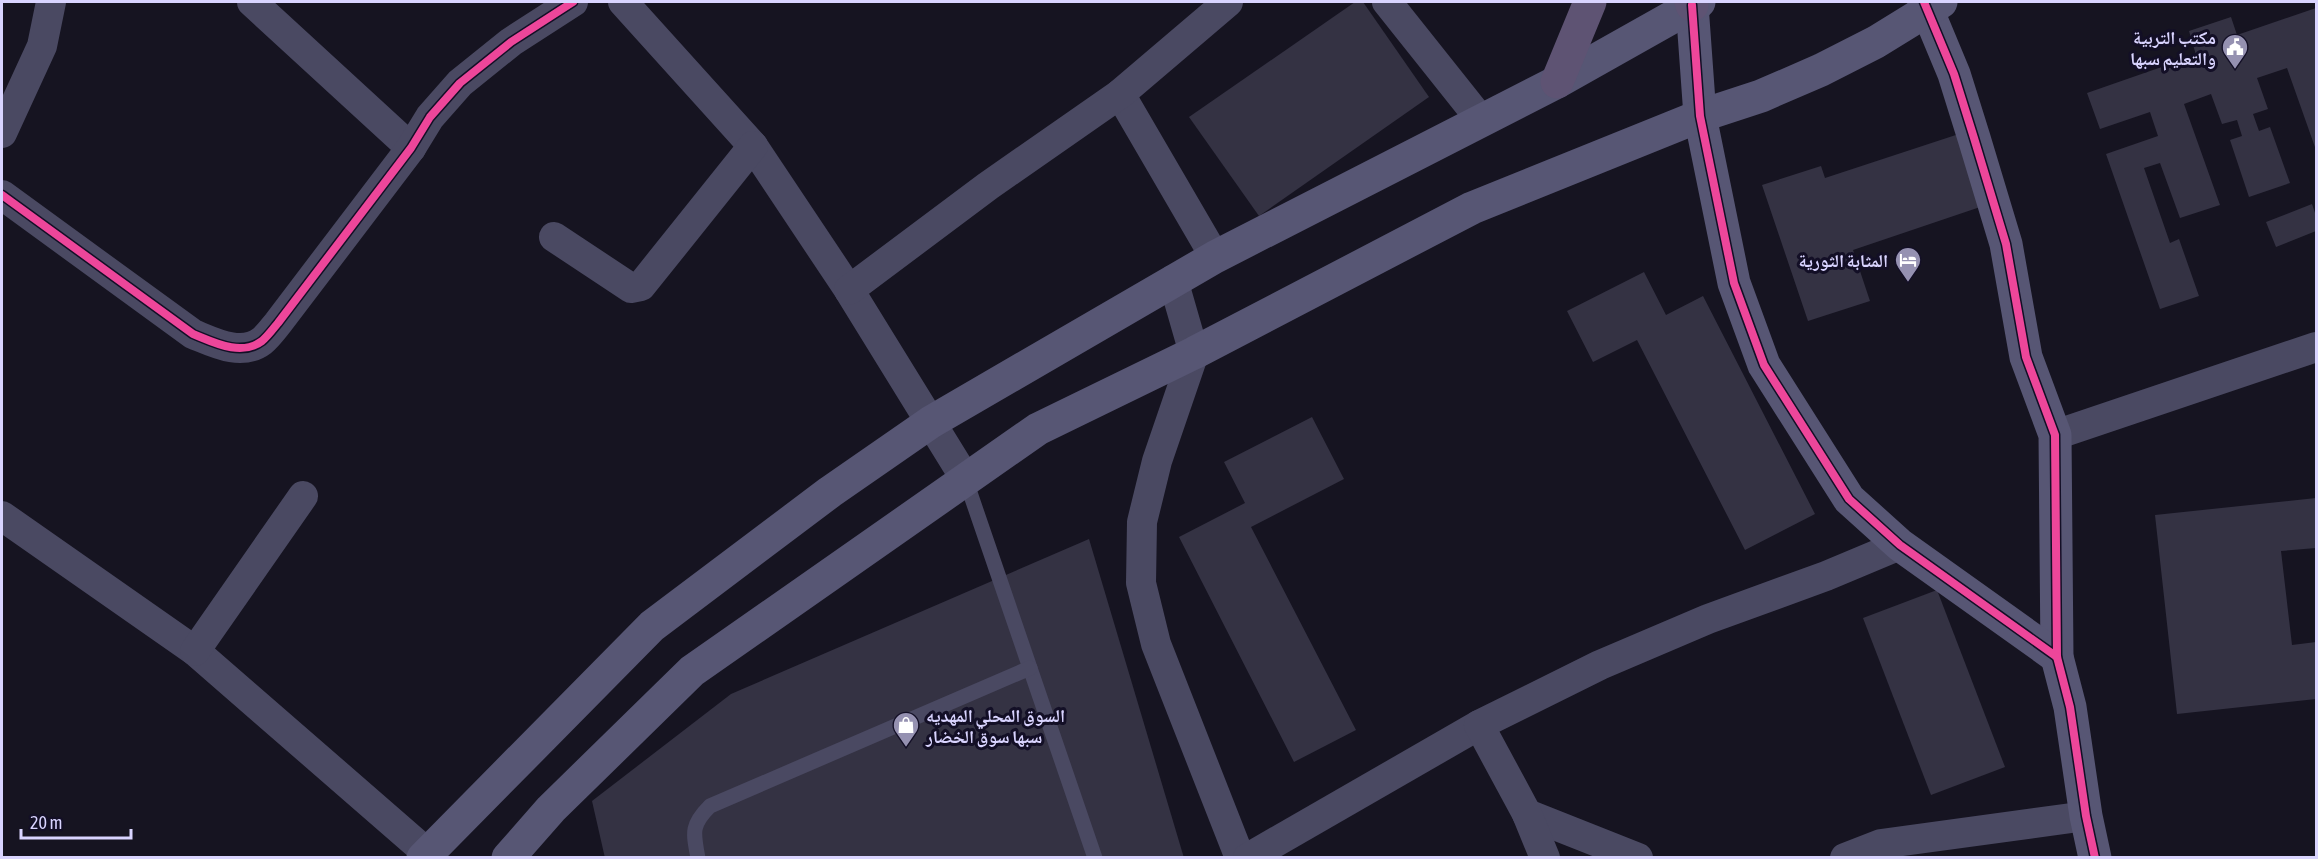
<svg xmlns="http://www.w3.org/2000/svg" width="2318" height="859" font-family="'Asap Condensed','Noto Naskh Arabic',sans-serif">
	<rect width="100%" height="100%" fill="#161421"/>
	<g fill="#343243">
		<polygon points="1355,2 1363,2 1429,97 1259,216 1189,117"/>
		<polygon points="2316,8 2316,150 2287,68 2257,78 2268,109 2253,114 2259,131 2270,127 2290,183 2249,197 2230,140 2242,136 2237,120 2222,124 2211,94 2184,104 2220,205 2180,218 2160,163 2144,168 2170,243 2179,239 2199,296 2160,309 2106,154 2158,136 2150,112 2100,129 2087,93 2196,55 2189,31 2231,17 2237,35"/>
		<polygon points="1968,131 1992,203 1853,250 1870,301 1808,321 1762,185 1821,166 1825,178"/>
		<polygon points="2312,204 2316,216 2316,231 2276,247 2266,222"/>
		<polygon points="1644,272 1666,315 1703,296 1815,514 1745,550 1637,340 1593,362 1567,311"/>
		<polygon points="1312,417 1344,479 1251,527 1356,730 1294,762 1179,537 1245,503 1224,462"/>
		<polygon points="2316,498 2316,548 2281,551 2292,645 2316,642 2316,699 2177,714 2155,515"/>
		<polygon points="1089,539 1184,858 605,858 592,801 731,694"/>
		<polygon points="1937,590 2005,767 1931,795 1863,618"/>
	</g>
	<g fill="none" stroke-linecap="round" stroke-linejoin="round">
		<g stroke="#4a4962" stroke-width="15">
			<polyline points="965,478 1095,858"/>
			<path d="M698 858C693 832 691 825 710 806L1030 668"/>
		</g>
		<g stroke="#4a4962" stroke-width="30">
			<polyline points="252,2 411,148"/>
			<polyline points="623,2 753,146 849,290 965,478"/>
			<polyline points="1387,2 1481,120"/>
			<polyline points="1120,94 1215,257"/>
			<polyline points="2,133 42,46 51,2"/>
			<path d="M2 195 193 334C213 342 241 357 262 341 268 336 273 329 278 323L411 148 430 117 460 83 511 42 573 2"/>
			<polyline points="554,237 631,288 641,286 753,146"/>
			<polyline points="1173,280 1194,353 1157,461 1142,522 1141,583 1156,644 1240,858"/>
			<polyline points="849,290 988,186 1120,94 1228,2"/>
			<polyline points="2055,435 2316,347"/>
			<polyline points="2,516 195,651 433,858"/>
			<polyline points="195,651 303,496"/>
			<polyline points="1527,814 1638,858"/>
			<polyline points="1248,858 1479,725"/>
			<polyline points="1545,858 1527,814 1479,725 1600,665 1708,619 1826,576 1900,545"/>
			<polyline points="1845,858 1881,844 2086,816"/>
		</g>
		<g stroke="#575674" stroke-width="33">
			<polyline points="1924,2 1954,74 1974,138 2006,244 2026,357 2055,435 2057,657 2070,707 2086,816 2095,858"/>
			<polyline points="1692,5 1700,116 1734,283 1764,365 1849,499 1900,545 2057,657"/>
			<polyline points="423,858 652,626 830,492 931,422 1215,257 1557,82 1699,2"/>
			<polyline points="508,858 551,809 692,671 1038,429 1194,353 1472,208 1700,116 1761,96 1821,70 1876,42 1941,2"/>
		</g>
		<g stroke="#5e5373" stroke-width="33">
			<polyline points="1691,2 1692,5"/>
			<polyline points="1557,82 1590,2"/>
		</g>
		<g stroke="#130f26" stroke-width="11">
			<g id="cycleway">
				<polyline points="1924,2 1954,74 1974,138 2006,244 2026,357 2055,435 2057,657 2070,707 2086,816 2095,858"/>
				<polyline points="1692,5 1700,116 1734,283 1764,365 1849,499 1900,545 2057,657"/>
				<path d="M2 195 193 334C213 342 241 357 262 341 268 336 273 329 278 323L411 148 430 117 460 83 511 42 573 2"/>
			</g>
		</g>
		<use href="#cycleway" stroke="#ed469a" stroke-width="8"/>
	</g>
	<defs>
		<g id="civic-pin" transform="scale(1.35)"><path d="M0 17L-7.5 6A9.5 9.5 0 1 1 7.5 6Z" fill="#9591b1" stroke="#130f26"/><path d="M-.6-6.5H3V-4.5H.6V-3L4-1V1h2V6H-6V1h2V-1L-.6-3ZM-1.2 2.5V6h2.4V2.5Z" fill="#fff"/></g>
		<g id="hotel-pin" transform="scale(1.35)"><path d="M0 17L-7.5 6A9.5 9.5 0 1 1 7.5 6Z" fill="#9591b1" stroke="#130f26"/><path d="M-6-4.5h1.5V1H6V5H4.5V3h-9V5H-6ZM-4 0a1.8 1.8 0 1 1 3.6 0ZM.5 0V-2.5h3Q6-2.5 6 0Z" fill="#fff"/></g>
		<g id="shop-pin" transform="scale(1.35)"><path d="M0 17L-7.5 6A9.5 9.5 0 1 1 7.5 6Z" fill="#9591b1" stroke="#130f26"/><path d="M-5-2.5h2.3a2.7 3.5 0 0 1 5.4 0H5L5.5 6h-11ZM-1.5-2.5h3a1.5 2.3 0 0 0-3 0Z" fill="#fff"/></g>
	</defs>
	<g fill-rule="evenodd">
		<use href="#civic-pin" x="2235" y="47"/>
		<use href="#hotel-pin" x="1908" y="260"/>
		<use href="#shop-pin" x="906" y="725"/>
	</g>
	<g text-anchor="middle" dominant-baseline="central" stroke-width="6" stroke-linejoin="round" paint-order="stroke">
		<g font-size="18" font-weight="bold" fill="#d9d4ff" stroke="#130f26" text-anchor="end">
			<text x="2216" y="37">مكتب التربية<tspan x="2216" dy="21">والتعليم سبها</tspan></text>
			<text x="1888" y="260">المثابة الثورية</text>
			<text x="926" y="715" text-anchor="start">السوق المحلي المهديه<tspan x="926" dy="21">سبها سوق الخضار</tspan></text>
		</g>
	</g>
	<rect width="2318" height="859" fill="none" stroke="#d9d4ff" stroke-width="6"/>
	<path d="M21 829v9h110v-9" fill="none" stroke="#d9d4ff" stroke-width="3"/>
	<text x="30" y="829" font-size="18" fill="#d9d4ff" stroke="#130f26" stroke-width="4.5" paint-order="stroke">20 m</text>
</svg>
